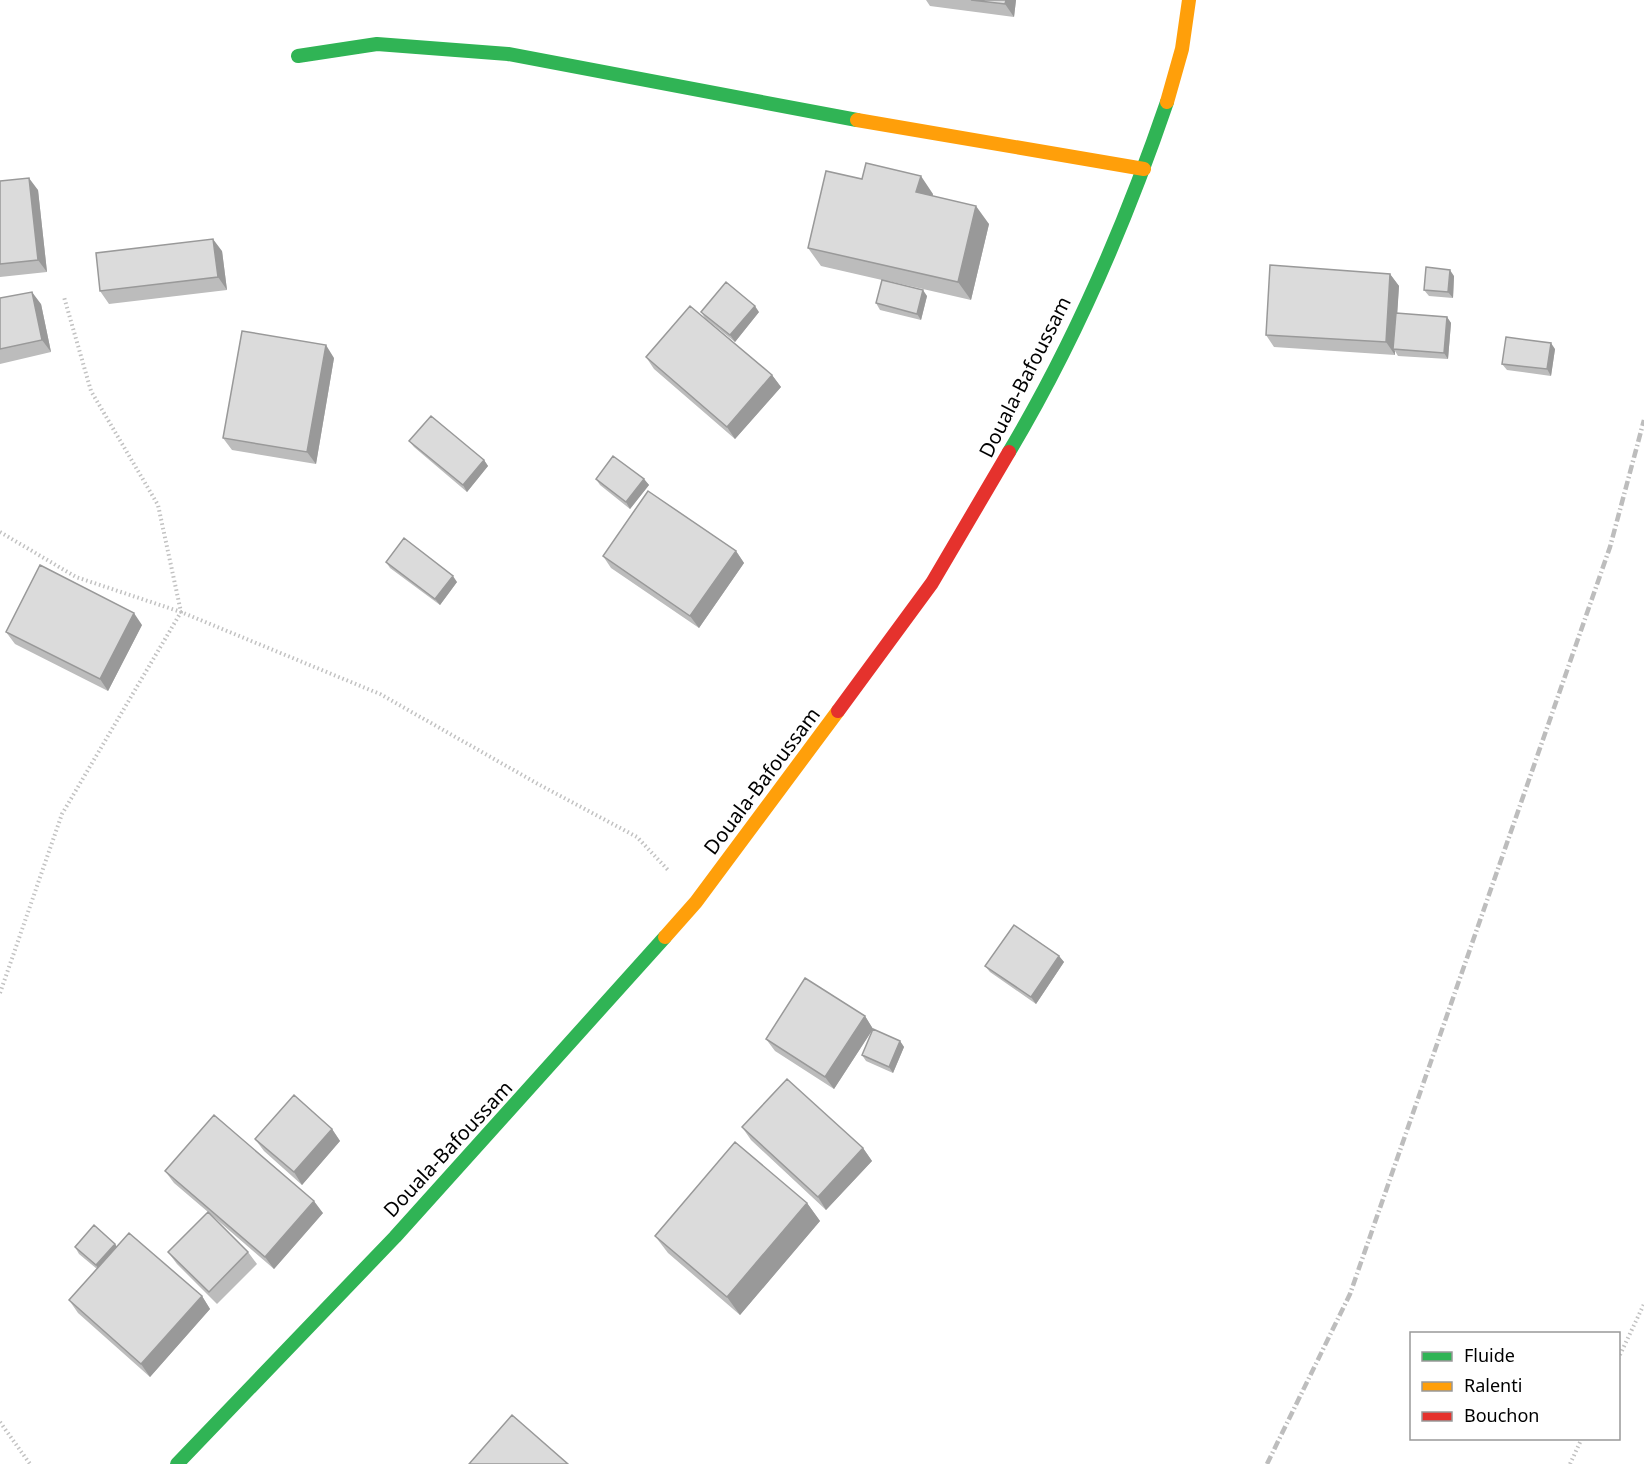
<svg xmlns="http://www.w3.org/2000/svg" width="1644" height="1464" font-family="'Noto Sans',sans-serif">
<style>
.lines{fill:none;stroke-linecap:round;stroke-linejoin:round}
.path{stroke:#c2c2c2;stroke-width:4;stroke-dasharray:1.5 3;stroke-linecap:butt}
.fast{stroke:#30b455;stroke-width:14}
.slow{stroke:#ff9f0a;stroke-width:14}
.jam{stroke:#e5322d;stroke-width:14}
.rail{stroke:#bdbdbd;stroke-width:4.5;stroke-dasharray:9 3 1.5 3;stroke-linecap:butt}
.wall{fill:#bcbcbc}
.shaded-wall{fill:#999}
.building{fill:#dbdbdb;stroke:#999;stroke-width:1.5}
.labels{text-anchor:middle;stroke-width:4.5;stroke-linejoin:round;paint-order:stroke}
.street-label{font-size:20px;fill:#000;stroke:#fff}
</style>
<rect width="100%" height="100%" fill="#fff"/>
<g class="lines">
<!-- path -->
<path class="path" d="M0,532L76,577L181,612L380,694L538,784L637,837L668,870
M0,993L62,814L181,612L158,505L91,391L64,297
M1618,1359L1644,1304
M0,1422L30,1464
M1570,1464L1582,1438"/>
<!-- fast -->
<path class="fast" d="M298,56L377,44L508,54L857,120
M1009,452C1074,343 1126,222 1167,102
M177,1464L395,1237L665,937"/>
<!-- slow -->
<path class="slow" d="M1167,102L1182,49L1189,0
M857,120L1144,169
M665,937L696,902L838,711"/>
<!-- jam -->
<path class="jam" d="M838,711L932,583L1009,452"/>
<!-- rail -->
<path class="rail" d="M1267,1464L1350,1294L1610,547L1644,420"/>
</g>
<!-- wall -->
<path class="wall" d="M926,0H1016L1014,17L930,6Z
M862,179L933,194V196L989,224L971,300L888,281L927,296L921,320L880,310L876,303L882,280L821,266L808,248Z
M0,181L38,190L47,272L0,277Z
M222,251L227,290L109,304L100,291Z
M1390,274L1399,286L1397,313L1447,317L1451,323L1448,359L1398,356L1395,351V355L1274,347L1266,335Z
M1454,276L1453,298L1429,296L1424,290Z
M0,298L41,304L51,352L0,364Z
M701,312H759L735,342L705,318Z
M1555,349L1551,376L1507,370L1502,364Z
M646,357L772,375L781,387L735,439L654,369Z
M334,358L316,464L232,450L223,438Z
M409,441L484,460L488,466L467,492L414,447Z
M596,479H644L649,485L630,509L600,485Z
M736,551L744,563L699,628L611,568L603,556Z
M386,562L457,582L440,605L390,568Z
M142,625L108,691L15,644L6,632Z
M1059,956L1064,962L1036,1004L990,972L985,966Z
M865,1016L873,1029L834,1089L775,1051L766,1039Z
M900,1041L904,1047L893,1073L866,1061L862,1055Z
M742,1127L863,1148L872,1161L826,1210L751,1140Z
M332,1129L340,1141L302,1185L264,1151L255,1139Z
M165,1171L323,1213L274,1269L208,1212L248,1252L257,1264L217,1304L177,1264L168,1252L208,1212L174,1183Z
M807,1203L820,1221L740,1315L668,1253L655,1236Z
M115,1244L117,1247L202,1296L210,1309L150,1377L78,1313L69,1300L97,1269L79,1254L75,1247Z"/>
<!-- shaded-wall -->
<path class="shaded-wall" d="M1006,0H1016L1014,17L1005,4Z
M921,176L933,194L929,210L916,192Z
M29,178L38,190L47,272L38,260Z
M976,206L989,224L971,300L958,282Z
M213,239L222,251L227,290L218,277Z
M1450,270L1454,276L1453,298L1448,292Z
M1390,274L1399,286L1395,350L1393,349L1395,351V355L1386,342Z
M923,290L927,296L921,320L917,314Z
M32,292L41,304L51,352L42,340Z
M755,306L759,312L735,342L730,335Z
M1447,317L1451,323L1448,359L1444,353Z
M1551,343L1555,349L1551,376L1547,369Z
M326,345L334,358L316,464L307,452Z
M772,375L781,387L735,439L727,427Z
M484,460L488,466L467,492L463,485Z
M644,479L649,485L630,509L626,502Z
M736,551L744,563L699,628L690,616Z
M453,576L457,582L440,605L435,599Z
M134,613L142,625L108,691L100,679Z
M1059,956L1064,962L1036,1004L1031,997Z
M865,1016L873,1029L834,1089L825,1077Z
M900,1041L904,1047L893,1073L889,1067Z
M332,1129L340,1141L302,1185L294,1172Z
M863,1148L872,1161L826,1210L818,1197Z
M314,1201L323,1213L274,1269L265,1257Z
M807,1203L820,1221L740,1315L727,1297Z
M115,1244L119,1251L100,1272L96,1265Z
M202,1296L210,1309L150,1377L141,1364Z"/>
<!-- building -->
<path class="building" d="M971,0H1006L1005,4Z
M866,163L921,176L916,192L976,206L958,282L808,248L826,171L862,179Z
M29,178L38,260L0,264V181Z
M213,239L218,277L100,291L96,253Z
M1270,265L1390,274L1386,342L1266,335Z
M1426,267L1450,270L1448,292L1424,290Z
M882,280L923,290L917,314L876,303Z
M726,282L755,306L730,335L701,312Z
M32,292L42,340L0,349V298Z
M690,306L772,375L727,427L646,357Z
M1396,313L1447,317L1444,353L1393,349Z
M242,331L326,345L307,452L223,438Z
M1506,337L1551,343L1547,369L1502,364Z
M431,416L484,460L463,485L409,441Z
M613,456L644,479L626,502L596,479Z
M648,491L736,551L690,616L603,556Z
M404,538L453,576L435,599L386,562Z
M40,565L134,613L100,679L6,632Z
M1014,925L1059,956L1031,997L985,966Z
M805,978L865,1016L825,1077L766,1039Z
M873,1029L900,1041L889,1067L862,1055Z
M787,1079L863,1148L818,1197L742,1127Z
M294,1095L332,1129L294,1172L255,1139Z
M214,1115L314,1201L265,1257L165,1171Z
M735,1142L807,1203L727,1297L655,1236Z
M208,1212L248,1252L209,1292L168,1252Z
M94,1225L115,1244L96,1265L75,1247Z
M129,1233L202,1296L141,1364L69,1300Z
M512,1415L568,1464H469Z"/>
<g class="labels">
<!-- street labels -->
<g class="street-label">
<text transform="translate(1025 377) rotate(-63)" y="7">Douala-Bafoussam</text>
<text transform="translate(762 781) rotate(-53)" y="7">Douala-Bafoussam</text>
<text transform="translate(448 1149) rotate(-47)" y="7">Douala-Bafoussam</text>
</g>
</g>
<!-- legend -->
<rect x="1410" y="1332" width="210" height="108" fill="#ffffff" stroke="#999999" stroke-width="1.5"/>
<rect x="1422" y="1352" width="30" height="9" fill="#30b455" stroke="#999999" stroke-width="1.5"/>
<text x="1464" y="1362" font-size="18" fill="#000000">Fluide</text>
<rect x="1422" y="1382" width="30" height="9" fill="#ff9f0a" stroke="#999999" stroke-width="1.5"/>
<text x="1464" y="1392" font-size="18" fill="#000000">Ralenti</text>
<rect x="1422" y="1412" width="30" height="9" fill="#e5322d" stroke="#999999" stroke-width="1.5"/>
<text x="1464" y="1422" font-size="18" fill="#000000">Bouchon</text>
</svg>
